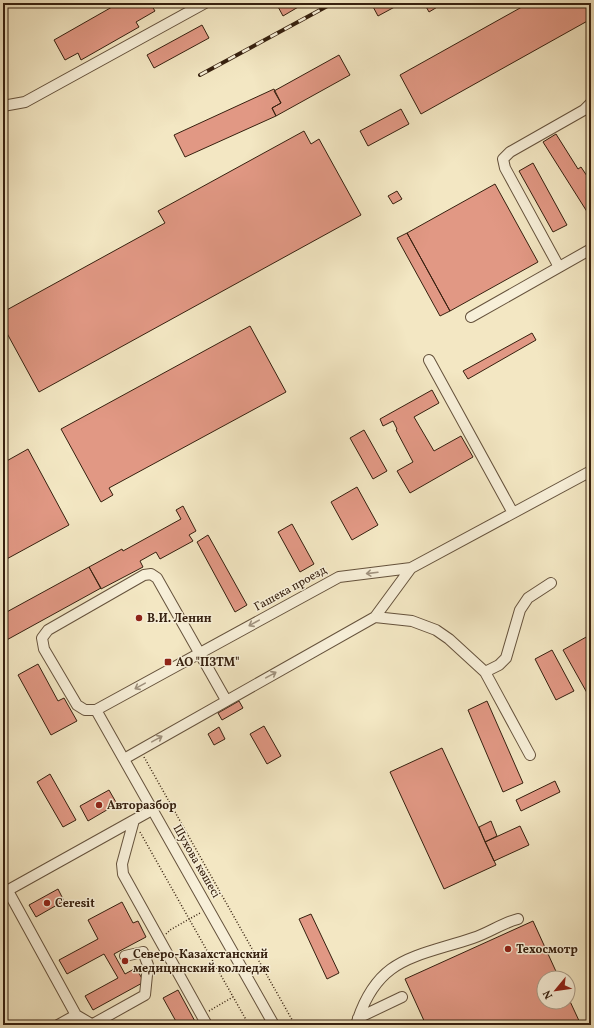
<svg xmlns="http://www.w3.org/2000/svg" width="594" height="1028" font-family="Vollkorn,serif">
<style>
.building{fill:#e19884;stroke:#36200f}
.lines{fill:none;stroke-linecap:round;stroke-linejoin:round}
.minor-casing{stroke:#65523c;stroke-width:12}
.path{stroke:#36200f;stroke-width:1.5;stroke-dasharray:1 2;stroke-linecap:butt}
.minor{stroke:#f7efd8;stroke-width:10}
.rail-casing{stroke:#36200f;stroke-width:4}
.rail{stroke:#f7efd8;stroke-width:2.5;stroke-dasharray:8;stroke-linecap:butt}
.oneway{stroke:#a0927e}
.poi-dot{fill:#8f2418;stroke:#f7efd8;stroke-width:1.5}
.labels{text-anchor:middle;stroke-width:3;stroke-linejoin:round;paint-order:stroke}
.street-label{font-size:12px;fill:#36200f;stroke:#f7efd8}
.poi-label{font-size:12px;font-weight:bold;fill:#36200f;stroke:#f7efd8;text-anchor:start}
</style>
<rect width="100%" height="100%" fill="#f3e7c3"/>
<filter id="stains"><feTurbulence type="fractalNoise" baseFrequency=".005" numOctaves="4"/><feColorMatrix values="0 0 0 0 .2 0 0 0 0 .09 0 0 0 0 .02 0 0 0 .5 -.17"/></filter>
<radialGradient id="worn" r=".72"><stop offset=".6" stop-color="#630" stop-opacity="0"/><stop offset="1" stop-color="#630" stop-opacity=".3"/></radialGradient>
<!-- building -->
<path class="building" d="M119,3H150L155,11L136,22L139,27L81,60L78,53L65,60L54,40Z
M276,3H305L283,16Z
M371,3H402L378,16Z
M424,3H444L429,12Z
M529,3H584L591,16V19L421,114L400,75Z
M202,25L209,38L154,68L147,55Z
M339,55L350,75L276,116L272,108L281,103L274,91Z
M274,89L281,103L272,108L276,116L185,157L174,135Z
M401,109L409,124L368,146L360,131Z
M304,131L311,144L319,139L361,215L39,392L3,326V312L165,223L158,211Z
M556,134L578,169L581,167L591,182V218L543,142Z
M533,163L567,225L553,232L519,171Z
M495,184L538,262L450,311L407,233Z
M397,191L402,199L393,204L388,196Z
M407,233L450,311L440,316L397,238Z
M250,326L286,392L109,488L113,495L101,502L61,429Z
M532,333L536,340L468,379L463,371Z
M432,390L439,403L414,417L434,451L461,436L473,457L410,493L397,471L413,462L396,430L397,429L393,421L383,426L380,419Z
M364,430L387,471L373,479L350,438Z
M28,449L69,525L3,561V463Z
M357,487L378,525L352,540L331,502Z
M183,506L196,531L189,535L193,541L160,559L156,552L140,561L143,567L101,589L89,567L122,549L123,551L181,519L176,510Z
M292,524L314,564L300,572L278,532Z
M208,535L247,605L235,612L197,542Z
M89,567L101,588L3,642V614Z
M588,636L591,641V700L563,650Z
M552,650L574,691L556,700L535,659Z
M38,664L58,701L64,698L77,721L51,735L18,675Z
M239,701L243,708L222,720L218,713Z
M487,701L523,783L503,792L468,710Z
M264,726L281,756L267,764L250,734Z
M219,727L225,739L214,745L208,734Z
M442,748L496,865L444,889L390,772Z
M50,774L76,820L63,827L37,782Z
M555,781L560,792L521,811L516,800Z
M109,790L117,804L88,821L80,806Z
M491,821L497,836L485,842L479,827Z
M520,826L529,845L494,861L485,842Z
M58,889L64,901L36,917L29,905Z
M122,902L133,923L138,921L146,937L114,954L125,974L136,968L144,982L93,1010L85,996L118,978L104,954L67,974L59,960L98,939L88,920Z
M311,914L339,973L327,979L299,919Z
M533,921L559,978H544V1002H568V997L581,1025H426L405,979Z
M178,990L197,1025H178L163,998Z"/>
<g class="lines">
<!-- minor casing -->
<g class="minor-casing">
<path id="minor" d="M3,106L25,102L205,3
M559,267L505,168L503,159L510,152L584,110L591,103
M471,317L591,249
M429,360L513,513
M375,617L412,621L436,630L449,639L485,672L530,755
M485,672L499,665L506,658L520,610L528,598L551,583
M226,700L157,578L151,574L144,575L48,630L42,638L44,649L77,705L85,710H96L339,577L411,568L591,471
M96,710L274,1025
M124,759L375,617L411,568
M134,820L122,864L123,874L207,1025
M8,891L76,1015L93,1025
M3,893L152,810
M358,1018L402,997
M93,1024L145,995L148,965L143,952L125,956
M58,1025L76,1015
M356,1025C377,957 413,958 473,938C489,933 502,923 518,919"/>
</g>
<!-- path -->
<path class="path" d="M144,757L295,1025
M140,832L249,1025
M166,934L170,930L200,913
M209,1011L233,997"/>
<!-- minor -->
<use href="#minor" class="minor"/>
<!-- rail casing -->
<g class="rail-casing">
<path id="rail" d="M200,75L333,3"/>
</g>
<!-- rail -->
<use href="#rail" class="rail"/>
</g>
<!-- one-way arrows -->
<defs><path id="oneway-shaft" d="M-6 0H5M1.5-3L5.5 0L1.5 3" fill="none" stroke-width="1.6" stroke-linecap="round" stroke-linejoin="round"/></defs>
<g class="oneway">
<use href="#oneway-shaft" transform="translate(372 573) rotate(173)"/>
<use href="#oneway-shaft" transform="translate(254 623) rotate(151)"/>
<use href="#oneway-shaft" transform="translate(271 675) rotate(-29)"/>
<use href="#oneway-shaft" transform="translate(140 686) rotate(151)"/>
<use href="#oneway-shaft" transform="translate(157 739) rotate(-29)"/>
</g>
<!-- markers -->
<g class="poi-dot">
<circle cx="139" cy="618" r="4"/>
<rect x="164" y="658" width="8" height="8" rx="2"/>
<circle cx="99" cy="805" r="4"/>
<circle cx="47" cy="903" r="4"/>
<circle cx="508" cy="949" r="4"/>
<circle cx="125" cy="961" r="4"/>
</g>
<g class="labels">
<!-- street labels -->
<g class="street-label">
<text transform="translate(290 588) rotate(-29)" y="4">Гашека проезд</text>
<text transform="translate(197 861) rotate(60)" y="4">Шухова көшесі</text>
</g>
<!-- poi labels -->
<g class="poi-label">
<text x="147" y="622">В.И. Ленин</text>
<text x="176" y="666">АО "ПЗТМ"</text>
<text x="107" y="809">Авторазбор</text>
<text x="55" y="907">Ceresit</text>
<text x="516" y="953">Техосмотр</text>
<text x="133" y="958">Северо-Казахстанский<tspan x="133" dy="14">медицинский колледж</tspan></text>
</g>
</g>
<!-- margin -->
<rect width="594" height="1028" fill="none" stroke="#f3e7c3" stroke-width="16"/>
<rect x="4" y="4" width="586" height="1020" fill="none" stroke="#36200f" stroke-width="2"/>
<rect x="8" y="8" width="578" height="1012" fill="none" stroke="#36200f"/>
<!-- north arrow -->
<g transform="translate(556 990) rotate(241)"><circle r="19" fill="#f7efd8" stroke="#aa9c88"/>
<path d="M0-3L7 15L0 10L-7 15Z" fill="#8f2418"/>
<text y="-6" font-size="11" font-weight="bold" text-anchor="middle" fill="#36200f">N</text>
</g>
<rect width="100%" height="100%" filter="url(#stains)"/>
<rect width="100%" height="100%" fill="url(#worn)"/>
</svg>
